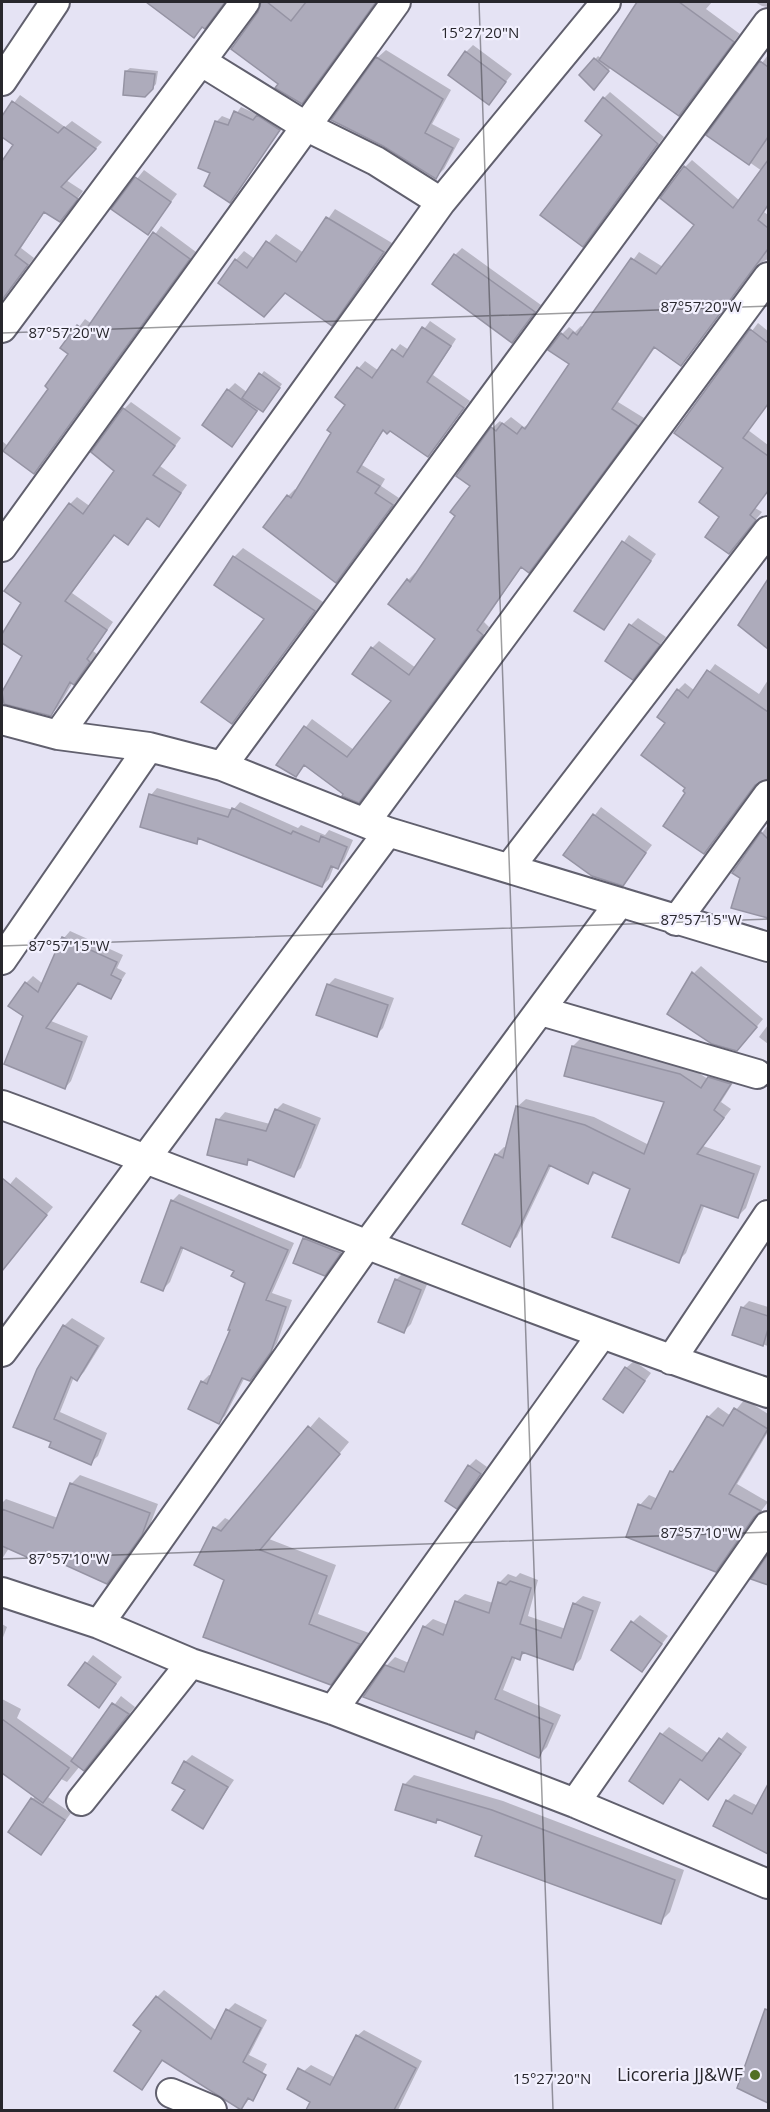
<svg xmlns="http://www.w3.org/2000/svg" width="770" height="2112" font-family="'Open Sans',sans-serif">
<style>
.shadow{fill:#0003}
.building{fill:#adabbb;stroke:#9593a3;stroke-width:1.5}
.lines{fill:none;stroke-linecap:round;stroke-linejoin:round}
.minor-casing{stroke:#61606e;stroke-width:32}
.minor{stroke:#fff;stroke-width:28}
.ticks{fill:none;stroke:#28272d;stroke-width:1.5;stroke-opacity:0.45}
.poi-dot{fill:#526f24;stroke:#f2f0fe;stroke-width:2}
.labels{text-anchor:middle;stroke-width:4.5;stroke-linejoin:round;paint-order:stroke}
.poi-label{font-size:18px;fill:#28272d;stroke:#f2f0fe;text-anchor:end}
.ticks-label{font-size:15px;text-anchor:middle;fill:#28272d;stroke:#f2f0fe;stroke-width:4.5;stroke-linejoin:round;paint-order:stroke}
</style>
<rect width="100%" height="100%" fill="#e5e3f4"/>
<!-- shadow -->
<path class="shadow" d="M170,2H225L211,20L194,36L162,12Z
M262,2H376L301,102L260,12Z
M639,2H712L706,9L740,34L679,114L611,67L598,85L581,75L598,56L602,59Z
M755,2H768V7L762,6Z
M473,45L512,74L489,103L466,52Z
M386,50L451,90L432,124L460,139L444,169L436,177L377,58Z
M768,55V206L764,212L768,215V259L757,265L681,364L656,346L618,402L644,418L536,564L529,571L522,566L484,622L489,627L366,794L359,801L306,764L295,776L278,764L312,719L354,750L393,701L372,648L379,641L416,668L437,639L408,580L415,573L417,574L457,516L472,486L492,428L500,421L503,424L511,417L524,427L532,422L571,363L562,334L569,327L575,332L581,326L584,328L639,252L663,267L696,224L662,197L685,167L692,160L740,201L762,171L709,134Z
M130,68L158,71L156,84L145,96L126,71Z
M610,92L664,137L583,245L604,134V98Z
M20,95L65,127L72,121L102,142L66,180L83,191L67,214L60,220L45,211L21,248L34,258L2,300V215L4,212L2,210V192L9,180L2,175V164L15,144L2,135V119Z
M241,107L259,115L263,111L285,124L230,201L212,172L200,167L217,121L222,116L232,120Z
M144,170L177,194L148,233L113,209Z
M335,209L392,243L332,324L286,291L273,307L236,260L244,251L255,259L276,234L304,253Z
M161,226L196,252L34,472L3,449L2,451V441L8,446L50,388L70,353L63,348L85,319L92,324Z
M462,248L541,305L512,341L455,255Z
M430,321L456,339L433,375L470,401L428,455L390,429H384L362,465L385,479L381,486L399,498L336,581L288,496L295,489L297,491L334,433L347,405L337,397L359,368L365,361L379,371L400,344L409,350Z
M758,323L768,331V404L748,430L768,445V491L755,508L762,512L729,552L721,516L725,467L676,432Z
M264,371L282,384L266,407L260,408L232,445L228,390L235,383L248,393Z
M131,402L181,438L160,466L187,485L159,525L148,517L128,543L115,534L72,593L113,622L93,651L97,654L81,675L73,682L58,707L51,714L2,700L24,656L2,641V637L23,602L70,504L77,497L91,507L116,471L124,409Z
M629,535L656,554L604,628L576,610Z
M243,548L323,602L232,722L266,618L234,557Z
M758,601L768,608V649L739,626Z
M638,618L666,637L640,671L631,625Z
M715,664L759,694L768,680V777L757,782L704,852L667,722L678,690L685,683L695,691Z
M157,788L233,810L240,802L298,828L301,825L325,835L329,830L353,840L344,861L338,867L334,866L329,879L322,886L201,837L196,843L151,795Z
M601,807L652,845L622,884L565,854Z
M768,825V912L765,916L741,878L734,872Z
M70,931L123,955L117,968L126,973L110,998L79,982L51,1021L88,1036L71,1081L65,1088L24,1016L26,983L33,976L43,984L64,938Z
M701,966L763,1019L744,1042L694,973Z
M335,978L394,998L383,1028L376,1035L328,985Z
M768,1025V1044L759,1037Z
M581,1038L688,1066L708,1079L717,1069L738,1075L721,1102L731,1109L703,1146L761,1166L746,1208L738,1216L705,1204L686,1253L678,1261L632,1189L596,1172L587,1182L552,1164L517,1237L509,1245L496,1155L504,1147L507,1148L517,1107L526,1099L594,1117L649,1145L666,1101L573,1046Z
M283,1103L321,1118L301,1168L293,1175L251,1158L246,1163L218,1120L225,1112L270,1124L276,1110Z
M16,1177L53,1207L7,1262L2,1257V1194Z
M179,1194L294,1243L272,1293L292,1300L277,1343L257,1373L250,1380L245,1377L225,1416L218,1422L202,1382L209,1375L212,1376L232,1330L247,1282L236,1270L184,1247L170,1282L163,1289L172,1201Z
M312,1231L347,1245L324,1274L304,1239Z
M403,1273L428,1282L411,1324L404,1331L396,1280Z
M749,1301L768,1307V1346L734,1334L742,1308Z
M72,1318L105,1338L84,1372L77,1379L74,1377L60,1412L107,1433L98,1456L90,1463L53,1442L38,1370L64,1326Z
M634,1361L651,1373L623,1411L626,1368Z
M745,1399L768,1414V1432L737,1484L768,1502L716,1570L640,1505L649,1495L658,1499L672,1472L681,1462L708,1417L718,1407L731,1416Z
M319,1417L349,1442L269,1539L336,1565L318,1614L369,1633L330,1683L226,1580L215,1528L225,1518L231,1521Z
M476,1459L487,1467L456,1507L469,1466Z
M80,1475L158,1504L150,1525L116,1573L107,1582L46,1554L39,1561L9,1548L2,1559V1503L6,1499L58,1518L71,1484Z
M520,1573L538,1580L528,1616L566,1629L574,1604L583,1596L601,1602L581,1659L572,1668L525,1652L520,1658L516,1657L503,1690L561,1715L547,1747L538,1756L480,1731L473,1738L386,1666L395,1657L409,1663L424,1627L433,1619L448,1625L456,1602L465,1594L493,1603L499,1583L508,1574L516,1577Z
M640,1615L668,1636L642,1670L633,1622Z
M2,1624L7,1627L2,1640Z
M93,1655L122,1677L99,1706L70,1685Z
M121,1696L135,1707L91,1762L80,1766L67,1782L61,1779L48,1797L71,1813L41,1853L10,1832L35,1796L16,1754L2,1746V1699L21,1709L17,1718L74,1759Z
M669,1727L709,1754L727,1732L747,1747L715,1791L681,1778L663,1802L662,1734Z
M192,1755L234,1780L202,1827L187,1790L185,1762Z
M414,1775L503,1801L684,1870L670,1912L660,1922L484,1836L439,1818L436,1822L404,1785Z
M734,1794L758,1806L765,1798L768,1800V1844L763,1850L727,1801Z
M164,1990L217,2031L228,2010L235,2003L267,2020L249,2055L267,2064L247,2102L240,2109L164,2059L142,2088L157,1997Z
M768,2018V2102L739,2087L761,2025Z
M364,2030L422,2061L398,2110H307L312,2102L294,2092L304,2071L311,2065L336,2078L357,2036Z"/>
<!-- building -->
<path class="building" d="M146,2H225L205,29L202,27L194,38Z
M261,2H267L291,21L306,2H376L302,104L275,88L278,84L231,49L258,12Z
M637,2H679L734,42L679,116L599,60Z
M465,51L506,82L489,105L448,75Z
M376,57L443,99L425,133L453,148L436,179L383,146L331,120Z
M594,58L609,71L594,90L579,75Z
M760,61L768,67V137L749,165L706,135Z
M125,71L155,74L153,89L145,97L123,95Z
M603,97L658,144L583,247L540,215L602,135L585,121Z
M12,101L58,133L64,127L96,149L61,187L78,199L60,222L44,212L15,255L28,265L2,300V161L13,145L2,137V116Z
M234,111L253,120L257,115L280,130L230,203L204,186L210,173L198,168L215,121L228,125Z
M768,160V205L758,220L768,228V249L681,366L654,347L612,409L638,426L529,573L521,567L477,630L483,635L359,803L342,796L343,794L304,765L296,777L276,765L304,726L347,757L391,701L352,674L371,647L409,675L435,639L388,604L407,579L410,582L455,516L450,512L470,486L456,476L491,427L496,431L502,423L517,434L522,427L525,429L569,364L548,350L561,333L568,339L573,332L577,335L631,258L656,274L694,225L660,198L684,166L733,208Z
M135,177L171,202L148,235L111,209Z
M326,217L384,252L332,326L285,293L264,317L218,283L235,259L247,268L266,241L296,262Z
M153,232L190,259L34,474L3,451L48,389L45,386L68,354L60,348L77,325L85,331Z
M454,254L535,312L512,343L432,284Z
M422,327L451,346L427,382L464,408L428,457L390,431L387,434L383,430L357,472L380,486L375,493L393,505L336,583L263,527L287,495L291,498L331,433L327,430L345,405L335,397L357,367L372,378L392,349L403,357Z
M750,329L768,343V404L743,438L768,456V491L750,515L756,520L729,554L705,537L719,517L699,502L723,468L674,433Z
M259,373L280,388L263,412L242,398Z
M227,389L257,411L232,447L202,425Z
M123,408L175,446L153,475L181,493L159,527L147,518L128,545L114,535L65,601L107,630L87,659L90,662L74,685L70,682L51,716L4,704L2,692L22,656L2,643V634L21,603L4,591L69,503L83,514L114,471L91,452Z
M622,541L651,561L604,630L574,611Z
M233,556L315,611L232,724L201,702L264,619L214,585Z
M768,579V649L738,625Z
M629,624L660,645L633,680L605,661Z
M707,670L768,712V779L755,785L704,854L663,826L685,793L683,791L685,788L641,755L665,723L657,717L677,689L688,698Z
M149,794L228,817L232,808L291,834L293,831L319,842L321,836L347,847L338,869L331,866L322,887L198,838L197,844L140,827Z
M593,814L646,853L623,886L592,876L563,855Z
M761,832L768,839V918L731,908L740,878L732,873Z
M62,937L117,962L111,975L121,980L111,999L78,983L46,1028L82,1042L65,1089L4,1064L23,1016L8,1006L25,982L38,992Z
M692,972L757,1027L737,1051L712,1044L667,1014Z
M327,984L388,1005L377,1037L316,1015Z
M572,1046L680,1074L701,1088L708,1077L731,1084L714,1110L724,1118L697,1154L754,1174L738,1218L701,1205L679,1263L612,1237L630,1189L593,1172L588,1184L549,1165L510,1247L462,1224L495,1154L503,1158L516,1106L585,1125L644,1154L664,1102L564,1076Z
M275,1109L315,1125L294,1177L248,1159L247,1165L207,1155L216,1119L266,1131Z
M2,1178L47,1215L2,1271Z
M171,1200L288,1250L266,1300L286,1307L271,1352L250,1381L242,1378L219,1424L188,1409L201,1381L207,1384L230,1330H228L245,1283L231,1276L234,1271L181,1247L163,1291L141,1282Z
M303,1238L341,1253L325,1276L293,1263Z
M395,1279L421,1290L404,1333L378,1322Z
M741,1307L768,1316V1329L763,1346L732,1335Z
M63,1325L98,1346L77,1381L71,1377L54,1419L101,1440L91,1465L49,1447L51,1442L13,1427L37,1369Z
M625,1367L645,1381L623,1413L603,1399Z
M734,1408L768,1429L729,1494L761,1511L754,1517L716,1572L626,1537L638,1504L651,1509L670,1471L673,1472L707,1416L723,1426Z
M308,1426L340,1454L260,1550L327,1576L309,1624L360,1644L331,1685L203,1637L224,1580L194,1565L213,1527L221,1531Z
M468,1465L481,1474L457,1509L445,1501Z
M70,1483L150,1513L142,1535L107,1584L43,1555L40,1563L2,1546V1509L53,1528Z
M768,1554V1585L751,1579Z
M510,1581L531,1588L520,1624L561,1638L573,1603L593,1611L573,1670L522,1652L520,1660L512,1657L495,1699L553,1724L539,1758L476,1731L474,1739L363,1697L385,1665L404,1672L423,1626L443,1635L455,1601L489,1613L498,1582L506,1585Z
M631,1621L662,1644L642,1672L611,1650Z
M85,1662L116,1684L99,1708L68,1685Z
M112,1703L129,1714L84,1771L71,1761Z
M2,1719L69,1768L43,1803L2,1773Z
M660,1733L702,1761L719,1738L741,1754L708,1800L680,1779L663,1804L629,1781Z
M184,1761L228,1787L203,1829L172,1810L185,1790L172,1783Z
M403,1784L492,1810L675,1880L661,1924L475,1856L482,1836L437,1819L436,1823L395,1810Z
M768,1784V1854L713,1826L726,1800L752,1814Z
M31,1798L65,1820L41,1855L8,1832Z
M156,1996L211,2039L226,2009L261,2028L243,2062L266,2075L253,2101L248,2098L241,2110L162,2060L142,2090L114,2071L141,2031L133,2025Z
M765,2009L768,2010V2103L737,2088Z
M356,2035L416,2068L394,2110H306L310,2102L287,2089L298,2068L330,2085Z"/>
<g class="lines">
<!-- minor casing -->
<g class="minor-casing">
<path id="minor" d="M202,62L307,127L376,161L441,202
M2,81L55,2
M2,328L245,2
M2,547L396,2
M2,720L58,735L149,747L222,766L388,832L768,947
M58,735L441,202L606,2
M222,766L768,23
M366,821L768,277
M510,867L768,531
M676,921L768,795
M2,960L149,747
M541,1011L757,1074
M2,1105C258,1199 510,1305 768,1393
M2,1352L388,832
M671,1360L768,1215
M2,1592L99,1624L191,1663L333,1710L575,1803L768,1884
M99,1624L366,1246L620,902
M333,1710L602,1334
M81,1801L191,1663
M575,1803L768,1526
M171,2093L212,2110"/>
</g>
<!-- minor -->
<use href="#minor" class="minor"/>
</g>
<!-- ticks -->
<path class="ticks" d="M479,2L553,2110M2,333L768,306M2,946L768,919M2,1559L768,1532"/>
<!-- markers -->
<circle class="poi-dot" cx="755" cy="2075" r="6"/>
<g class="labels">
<!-- poi labels -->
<g class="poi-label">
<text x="743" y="2081">Licoreria JJ&amp;WF</text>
</g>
</g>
<g class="ticks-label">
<text x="480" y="38">15°27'20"N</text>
<text x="701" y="312">87°57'20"W</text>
<text x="69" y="338">87°57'20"W</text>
<text x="701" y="925">87°57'15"W</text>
<text x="69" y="951">87°57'15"W</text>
<text x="701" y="1538">87°57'10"W</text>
<text x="69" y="1564">87°57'10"W</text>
<text x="552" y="2084">15°27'20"N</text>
</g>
<!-- border -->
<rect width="770" height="2112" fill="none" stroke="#28272d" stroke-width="6"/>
</svg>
